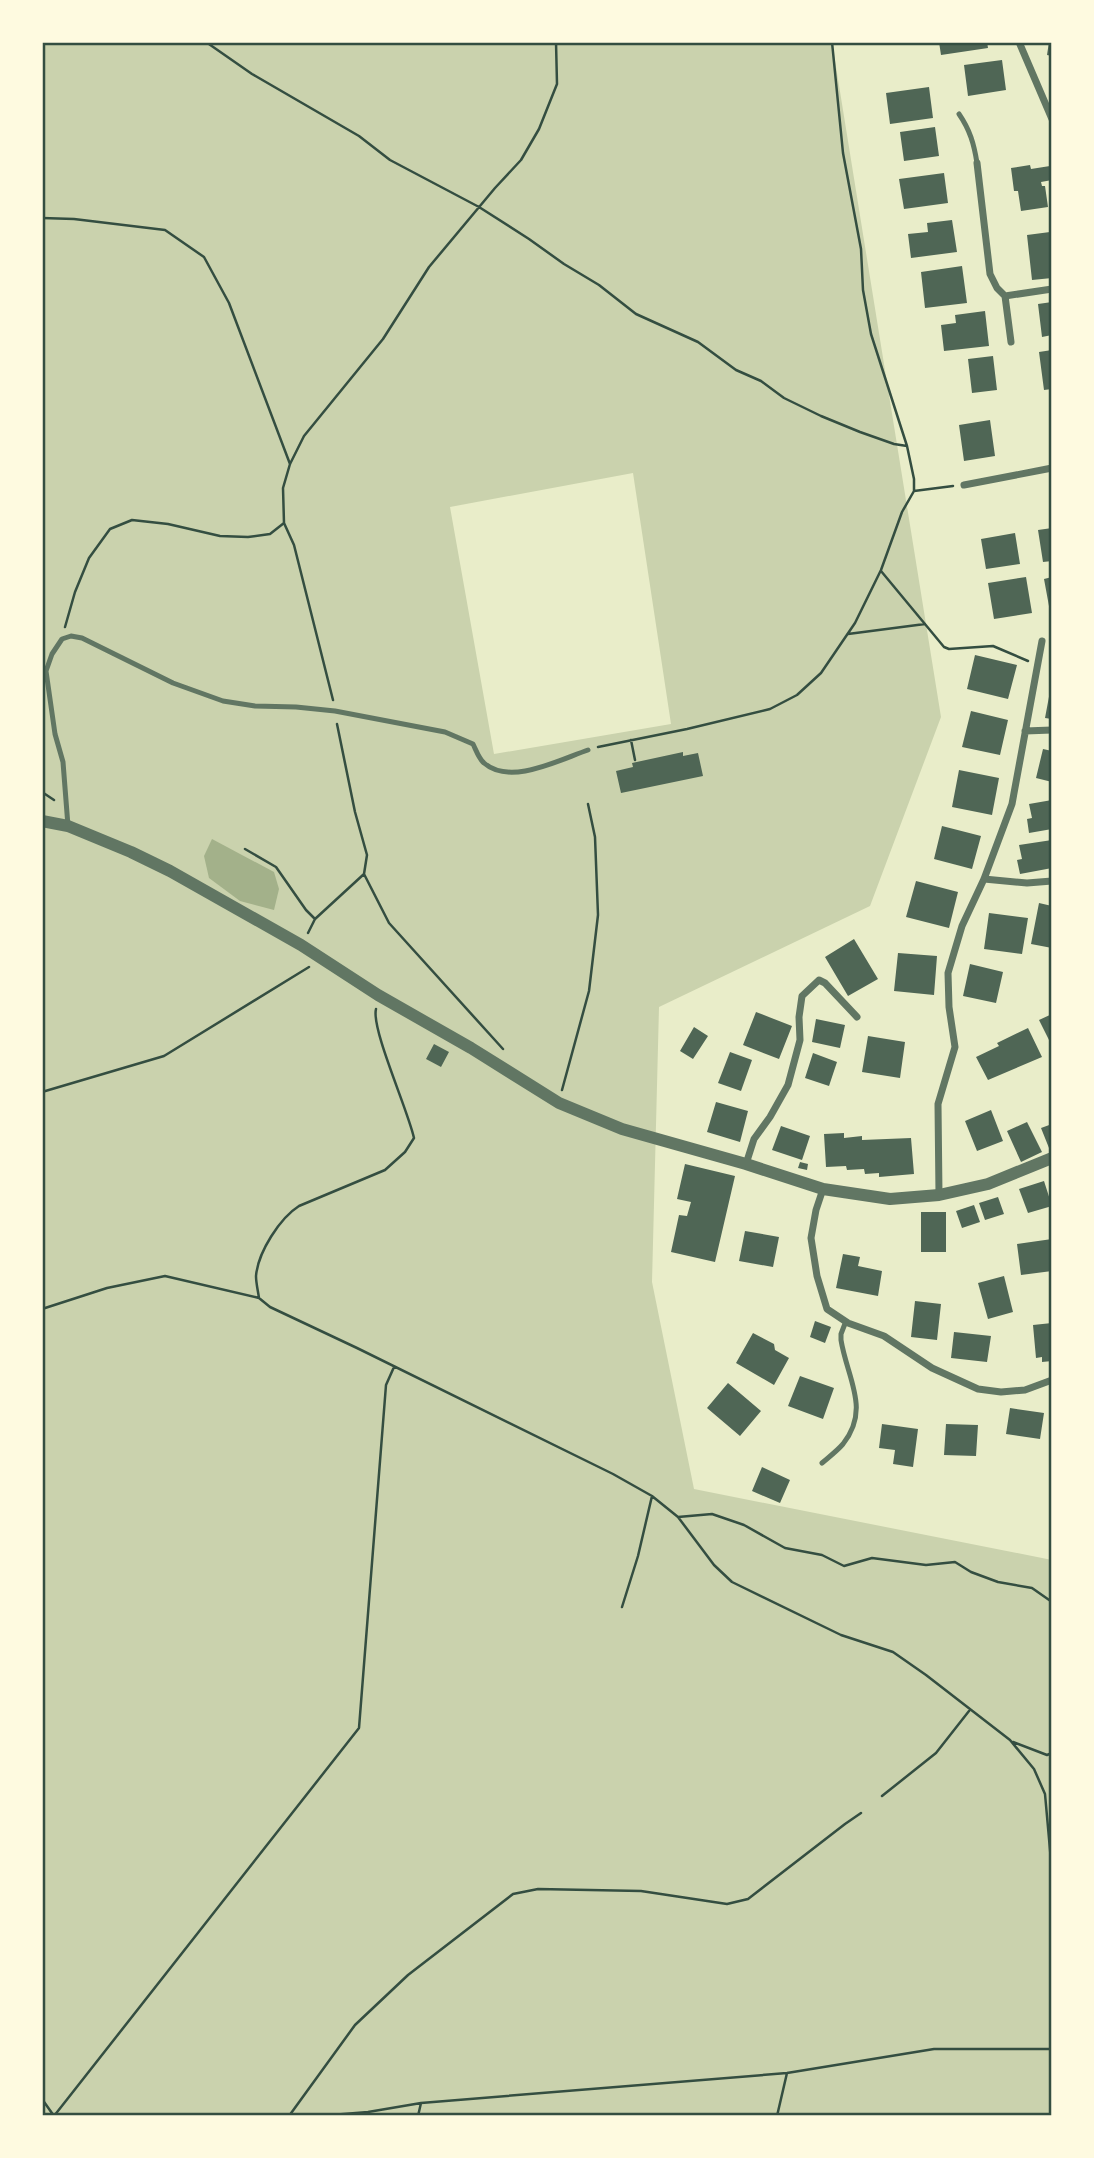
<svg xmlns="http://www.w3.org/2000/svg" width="1094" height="2158" font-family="'Sofia Sans Condensed',sans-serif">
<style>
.green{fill:#cad2ad;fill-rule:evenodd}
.water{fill:#a3b18a}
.building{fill:#4f6655}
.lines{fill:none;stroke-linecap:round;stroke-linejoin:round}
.path{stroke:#344e41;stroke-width:2.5}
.service{stroke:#617663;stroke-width:5}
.minor{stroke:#617663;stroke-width:7}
.tertiary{stroke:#617663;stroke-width:12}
.neatline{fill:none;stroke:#344e41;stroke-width:2.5}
</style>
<rect width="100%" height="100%" fill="#e9edc9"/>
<!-- green -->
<path class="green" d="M42,42H832L941,717L870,906L659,1007L652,1282L694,1489L1052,1560V2116H42ZM633,473L671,724L494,754L450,507Z"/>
<!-- water -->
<path class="water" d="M212,839L274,872L279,889L274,910L240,901L209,878L204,856Z"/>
<!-- building -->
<path class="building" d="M939,42H987L988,48L941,55Z
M1049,42H1052V56L1047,55Z
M1002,60L1006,90L968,96L964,65Z
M929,87L933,118L890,124L886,93Z
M935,127L939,156L904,161L900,132Z
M1030,165L1031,169L1050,166L1052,180L1041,182L1042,186H1045L1048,207L1021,211L1018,191H1014L1011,168Z
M944,173L948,203L904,209L899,179Z
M952,220L957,252L911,258L908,234L928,232L927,223Z
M1050,232L1052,278L1032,280L1027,235Z
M962,266L967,303L925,308L921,272Z
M1052,302V335L1042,337L1038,304Z
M985,311L989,346L944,351L941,325L956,323L955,315Z
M1052,350V389L1044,390L1039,352Z
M993,356L997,390L972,393L968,359Z
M990,420L995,456L964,461L959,425Z
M1052,528V561L1043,562L1038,530Z
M1015,533L1020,564L986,569L981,539Z
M1026,577L1032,613L994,619L988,583Z
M1052,577V617H1051L1044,579Z
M975,655L1017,665L1008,699L967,689Z
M1051,686L1052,687V719L1045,718Z
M971,711L1008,720L1000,755L962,747Z
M1043,749L1052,751V782L1036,778Z
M683,752V756L698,753L703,776L621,793L616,771L633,767L632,763Z
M959,770L999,778L992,815L952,807Z
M1052,800V829L1029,833L1027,819L1032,818L1029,804Z
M942,826L981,836L972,869L934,859Z
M1052,840V868L1020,874L1017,860L1022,859L1019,845Z
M916,881L958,892L949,928L906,917Z
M1039,903L1052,906V948L1031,944Z
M989,913L1028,918L1022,954L984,949Z
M854,939L878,979L848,996L825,957Z
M898,953L937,956L934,995L894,991Z
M970,964L1003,972L996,1003L963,996Z
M756,1012L792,1026L779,1059L743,1045Z
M1052,1014V1046L1039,1020Z
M816,1019L845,1025L840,1048L812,1042Z
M694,1027L708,1036L693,1059L680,1051Z
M1028,1028L1042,1057L988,1080L976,1057L999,1046L997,1043Z
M868,1036L905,1042L900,1078L862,1072Z
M434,1044L449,1052L441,1067L426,1059Z
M730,1052L752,1060L741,1091L718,1083Z
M813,1053L837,1062L829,1086L805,1078Z
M716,1102L748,1111L740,1142L707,1132Z
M991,1110L1003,1141L977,1151L965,1121Z
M1027,1122L1042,1152L1021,1162L1007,1131Z
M1052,1124V1147L1049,1148L1041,1128Z
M781,1126L810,1136L802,1160L772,1150Z
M844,1133V1138L862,1136V1140L911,1138L914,1174L879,1177V1173L865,1174L864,1169L847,1170L846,1166L826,1167L824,1134Z
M800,1162L808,1164L807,1170L798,1168Z
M685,1164L735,1176L715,1262L671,1252L679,1215L687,1216L691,1202L677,1199Z
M1044,1181L1052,1206L1028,1213L1019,1189Z
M998,1197L1004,1214L985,1220L979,1203Z
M974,1205L980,1222L962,1228L956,1211Z
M921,1212H946V1252H921Z
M745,1231L779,1237L773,1267L739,1261Z
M1052,1239V1271L1021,1275L1017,1244Z
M843,1254L860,1257L858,1266L882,1271L878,1296L836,1288Z
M1004,1276L1013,1312L988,1319L978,1283Z
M915,1301L941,1304L937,1340L911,1337Z
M815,1321L831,1327L825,1343L810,1337Z
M1052,1323V1361L1042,1362V1357L1036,1358L1033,1325Z
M954,1332L991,1336L987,1362L951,1358Z
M753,1333L774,1344L775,1350L789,1358L774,1385L736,1363Z
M800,1376L834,1388L823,1419L788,1406Z
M728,1383L761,1411L740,1436L707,1408Z
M1010,1408L1044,1413L1040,1439L1006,1434Z
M882,1424L918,1429L913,1467L893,1464L895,1450L879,1448Z
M946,1424L978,1425L976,1456L944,1455Z
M762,1467L790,1480L780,1503L752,1491Z"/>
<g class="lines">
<!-- path -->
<path class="path" d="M206,42L252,74L359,136L390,160L479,207L529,239L564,264L599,285L636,314L698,342L736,370L761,381L784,398L821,416L860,432L894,444L907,446
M832,42L843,153L861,249L863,290L871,334L907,446L914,479V491L953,486
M42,218L74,219L165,230L204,257L229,303L290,464
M881,571L944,647L949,649L993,646L1028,661
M65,627L75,592L89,558L110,529L132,520L168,524L220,536L248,537L270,534L284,523
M848,634L925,624
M333,700L294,545L284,523L283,488L290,464L304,436L383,339L429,267L495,188L521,160L539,129L557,84L556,42
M337,724L355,812L367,855L364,874L389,923L503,1049
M631,740L635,760
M598,747L687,729L770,709L797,695L821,673L855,623L881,570L902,512L914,491
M42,792L54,800
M245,849L276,867L306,910L315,919L308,933
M315,919L364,874
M376,1009C371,1029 408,1110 414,1138L405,1152L385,1170L299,1206C280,1218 258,1252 256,1276C256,1283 258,1291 259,1298L270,1307L357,1348L613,1474L652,1496L678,1517L714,1565L732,1582L841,1635L893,1652L926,1675L1010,1740L1034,1769L1045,1794L1052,1872
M562,1090L589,991L598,915L595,837L588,804
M42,1092L164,1056L309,967
M42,1309L107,1288L165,1276L259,1298
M678,1517L712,1514L744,1525L785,1548L822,1555L844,1566L872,1558L926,1565L955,1562L971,1572L998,1582L1032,1588L1052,1602
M622,1607L638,1556L652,1496
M1013,1742L1047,1755L1052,1753
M882,1796L936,1753L969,1711
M42,2099L54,2116
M54,2116L359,1728L386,1385L394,1367
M289,2116L355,2025L408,1975L513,1894L538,1889L641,1891L727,1904L748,1899L845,1824L861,1813
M319,2116L368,2112L421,2103L787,2073L934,2049H1052
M418,2116L421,2103
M777,2116L787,2073"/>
<!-- service -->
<path class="service" d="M959,114C970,130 974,144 977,163
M68,826L63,762L55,734L46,671L52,654L62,639L71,636L82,638L173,683L223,701L255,706L296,707L335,711L445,732L473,744C476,750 479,759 484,763C510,786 559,760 588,750
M822,1463C829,1457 837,1451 843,1444C871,1409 847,1378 841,1340V1334L846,1321"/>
<!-- minor -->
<path class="minor" d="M1019,42L1052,119
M977,163L990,274L997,288L1005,296L1052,289
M1005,296L1011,342
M964,485L1052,468
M1025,731L1052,730
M984,879L1027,883L1052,881
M746,1164L754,1139L770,1117L788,1085L800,1040L799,1017L802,996L819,980L825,983L857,1017
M823,1189L816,1210L811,1238L817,1276L827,1309L848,1323L884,1336L932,1368L978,1389L1001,1392L1025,1390L1052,1380
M939,1195L938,1104L955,1047L949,1007L948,973L962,926L984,879L1012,804L1042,641"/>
<!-- tertiary -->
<path class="tertiary" d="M42,821L68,826L131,852L170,871L301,945L378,995L471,1048L559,1103L622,1129L746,1164L823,1189L890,1199L939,1195L988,1184L1052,1158"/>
</g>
<!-- border -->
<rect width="1094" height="2158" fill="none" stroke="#fefae0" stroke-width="88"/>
<rect x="44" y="44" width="1006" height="2070" class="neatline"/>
</svg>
